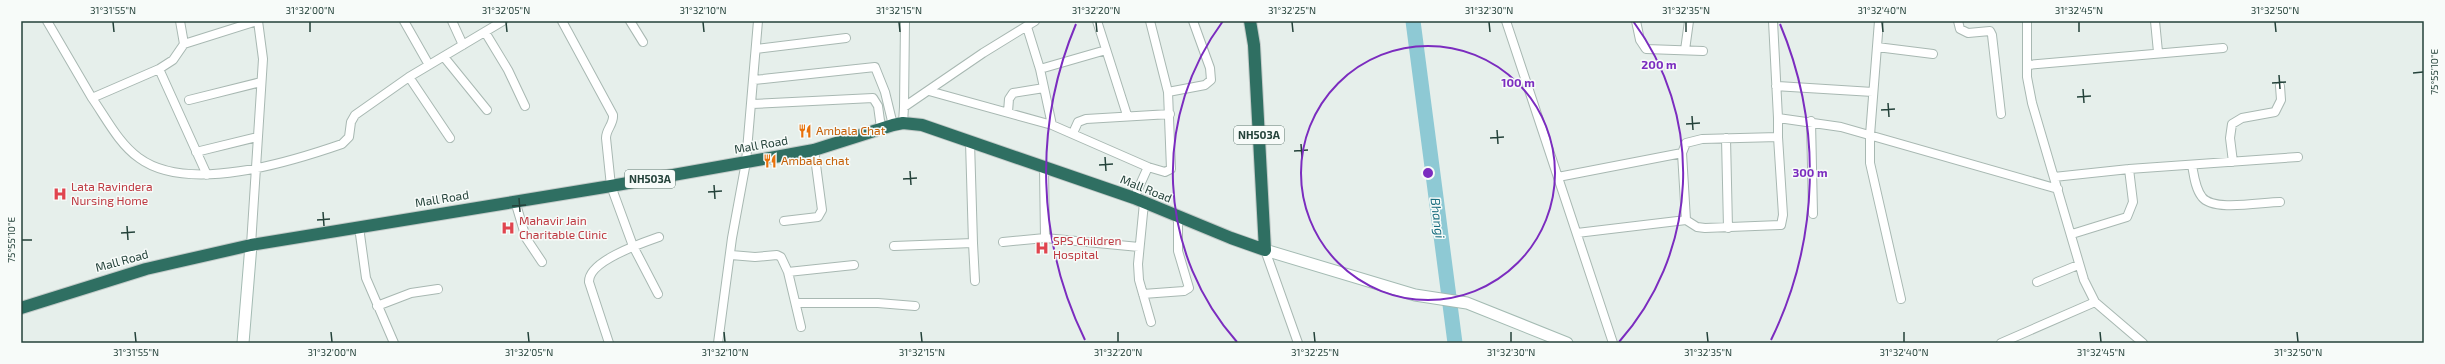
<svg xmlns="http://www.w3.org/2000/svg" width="2445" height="364" font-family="'Exo 2',sans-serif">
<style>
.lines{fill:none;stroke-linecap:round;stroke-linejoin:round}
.river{stroke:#8ec9d4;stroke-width:15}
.street-casing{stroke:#a8b8b2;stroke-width:10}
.secondary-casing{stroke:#a4bbb3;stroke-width:13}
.highway-casing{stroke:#c2cac8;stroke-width:14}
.street{stroke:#fff;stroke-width:8}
.secondary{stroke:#fff;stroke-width:11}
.highway{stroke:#2f6f62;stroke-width:12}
.ticks{fill:none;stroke:#24423a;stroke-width:1.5}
.ring{fill:none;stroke:#7b2cbf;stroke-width:2}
.labels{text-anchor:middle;stroke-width:3;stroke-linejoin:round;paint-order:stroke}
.shield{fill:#f7fbf9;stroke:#637a73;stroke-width:1}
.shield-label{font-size:11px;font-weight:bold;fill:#24423a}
.food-label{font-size:12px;fill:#c56008;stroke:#f7fbf9;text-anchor:start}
.street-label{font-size:12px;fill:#24423a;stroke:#f7fbf9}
.health-label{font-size:12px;fill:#be3a42;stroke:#f7fbf9;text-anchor:start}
.water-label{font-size:13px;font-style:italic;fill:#1c6f80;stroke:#f7fbf9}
.centre{fill:#7b2cbf;stroke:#f7fbf9;stroke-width:2}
.ring-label{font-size:12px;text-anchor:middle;font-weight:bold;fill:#7b2cbf;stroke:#f7fbf9;stroke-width:3;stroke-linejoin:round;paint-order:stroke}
.neatline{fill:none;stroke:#24423a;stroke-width:1.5}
.ticks-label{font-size:10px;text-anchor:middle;fill:#24423a}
</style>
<rect width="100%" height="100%" fill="#e6efeb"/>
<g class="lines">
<!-- river -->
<path class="river" d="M1413,21L1455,343"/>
<!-- street casing -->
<g class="street-casing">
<path id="street" d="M47,21L92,98L159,69L173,60L184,44L180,21
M404,21L429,65
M452,21L463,45
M562,21L613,115C614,124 606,129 606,138L611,186L633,246L658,294
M630,21L643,42
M1097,21L1127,115
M1506,21L1613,343
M1636,21L1640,40L1646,49L1703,51
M1773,21L1778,118L1841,127L2058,189
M1879,21L1870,135V163L1901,299
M1958,21L1960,29L1968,33L1990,31L1992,35L2001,114
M2027,21V77L2032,103L2084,280L2095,302L2143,343
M2155,21L2158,52
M485,32L508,70L525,106
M184,44L257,21
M1877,47L1933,54
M756,49L846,38
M1685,50L1689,21
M444,57L487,110
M2027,65L2223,48
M159,69L207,175
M1040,69L1106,50
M409,77L450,138
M754,80L875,67L885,92L893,125
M1776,86L1873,92
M929,91L1052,125L1040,69L1027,27
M1168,92L1205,85L1211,80L1210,68L1193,21
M92,98C106,118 119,144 139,158C188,194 290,162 342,144L349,137L351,122L355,115L409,77L503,21
M189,100L261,82
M752,104L873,98L878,106L881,128
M904,107L905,21
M1008,112L1009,99L1013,93L1044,88
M1778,118V137
M1811,121L1813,214
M903,123L904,107L983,53L1035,21
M1052,125L1148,167L1165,172L1171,169L1168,92L1150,21
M1073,133L1078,122L1086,119L1170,114
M1778,137L1783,215L1781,225L1705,228L1697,227L1686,220L1682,153L1686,143L1702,139Z
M1726,138L1728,228
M196,152L257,137
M2233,162L2230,138L2232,124L2242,118L2275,112L2281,100L2280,86
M2192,165C2194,175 2195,188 2202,197C2213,212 2262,202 2280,202
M1044,167L1045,238
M1558,177L1682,153
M2054,177L2129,169L2298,157
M1134,198L1148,167
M515,201L526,238L542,262
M1144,203L1138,264L1139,280L1151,322
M784,221L818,217L822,210L814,150
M359,227L366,278L394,343
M1577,233L1686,220
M2072,234L2127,217L2133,202L2129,169
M1003,242L1045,238L1139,247
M973,243L975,281
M251,245L263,59L258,21
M894,246L973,243L970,142
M1265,250L1298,343
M731,255L755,257L777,255L781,257L788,272L801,327
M788,272L854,265
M2037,282L2078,265
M1143,294L1184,291L1189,288L1178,251V217
M796,303H878L915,306
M377,306L411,293L438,289
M609,343L589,282C588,261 642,243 659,237
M718,343L732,238L746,162L758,21
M2001,343L2095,302"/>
</g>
<!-- secondary casing -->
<g class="secondary-casing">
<path id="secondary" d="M1265,250L1415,295L1467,303L1567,343
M243,343L251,245"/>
</g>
<!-- highway casing -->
<g class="highway-casing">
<path id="highway" d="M21,308L146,269L251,245L611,186L814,150L893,125L903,123L922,125L1134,198L1231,238L1265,250L1254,45L1250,21"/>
</g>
<!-- street -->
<use href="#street" class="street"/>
<!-- secondary -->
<use href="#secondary" class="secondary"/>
<!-- highway -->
<use href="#highway" class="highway"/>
</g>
<!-- ticks -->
<path class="ticks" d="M113,22L114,32M310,22V32M506,22L507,32M703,22L704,32M899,22L900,32M1096,22L1097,32M1292,22L1293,32M1489,22L1490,32M1686,22V32M1882,22L1883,32M2079,22V32M2275,22L2276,32M2413,73L2423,72M2279,75L2280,89M2272,83L2286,82M2083,89L2084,103M2077,97L2091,96M1888,103L1889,117M1881,110L1895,109M1692,116L1693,130M1686,124L1700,123M1497,130L1498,144M1490,138L1504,137M1301,144L1302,158M1294,151L1308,150M1105,157L1106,171M1099,165L1113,164M910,171L911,185M903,179L917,178M714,185L715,199M708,192L722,191M519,198L520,212M512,206L526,205M323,212L324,226M317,220L330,219M127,226L128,240M121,233L135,232M22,240H32M135,332L136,342M331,332L332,342M528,332L529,342M724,332L725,342M921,332L922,342M1118,332V342M1314,332L1315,342M1511,332V342M1707,332L1708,342M1904,332V342M2100,332L2101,342M2297,332L2298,342"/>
<!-- distance rings -->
<g class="ring">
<circle cx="1428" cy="173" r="127"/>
<path d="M1237 342A255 255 0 0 1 1223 21M1633 21A255 255 0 0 1 1619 342"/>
<path d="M1085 340A382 382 0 0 1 1076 24M1780 24A382 382 0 0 1 1771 340"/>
</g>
<!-- icons -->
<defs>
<g id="restaurant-bare" transform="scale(1.08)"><path d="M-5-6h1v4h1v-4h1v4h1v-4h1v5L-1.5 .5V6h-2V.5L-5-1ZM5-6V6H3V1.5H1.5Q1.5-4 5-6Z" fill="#e8710a" stroke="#f7fbf9" stroke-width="2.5" paint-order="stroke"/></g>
<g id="hospital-bare" transform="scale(1.08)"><path d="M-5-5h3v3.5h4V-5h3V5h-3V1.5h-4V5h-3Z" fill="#e0444e" stroke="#f7fbf9" stroke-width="2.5" paint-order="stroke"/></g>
</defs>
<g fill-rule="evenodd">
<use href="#restaurant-bare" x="805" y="131"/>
<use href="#restaurant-bare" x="770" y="161"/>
<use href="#hospital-bare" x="60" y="194"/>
<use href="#hospital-bare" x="508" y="228"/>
<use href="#hospital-bare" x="1042" y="248"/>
</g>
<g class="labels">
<!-- shield labels -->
<g class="shield">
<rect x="1234" y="126" width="50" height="18" rx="3"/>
<rect x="625" y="170" width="50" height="18" rx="3"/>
</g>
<g class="shield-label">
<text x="1259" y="139">NH503A</text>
<text x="650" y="183">NH503A</text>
</g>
<!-- food labels -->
<g class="food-label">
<text x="816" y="135">Ambala Chat</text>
<text x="781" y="165">Ambala chat</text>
</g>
<!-- street labels -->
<g class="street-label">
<text transform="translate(761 145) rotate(-10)" y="4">Mall Road</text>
<text transform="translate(1146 189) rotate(22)" y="4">Mall Road</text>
<text transform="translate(442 199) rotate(-9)" y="4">Mall Road</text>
<text transform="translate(122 261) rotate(-15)" y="4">Mall Road</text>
</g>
<!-- health labels -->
<g class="health-label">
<text x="71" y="191">Lata Ravindera<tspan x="71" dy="14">Nursing Home</tspan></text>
<text x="519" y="225">Mahavir Jain<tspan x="519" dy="14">Charitable Clinic</tspan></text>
<text x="1053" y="245">SPS Children<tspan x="1053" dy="14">Hospital</tspan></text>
</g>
<!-- water labels -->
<g class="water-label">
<text transform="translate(1438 218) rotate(83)" y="5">Bhangi</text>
</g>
</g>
<circle cx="1428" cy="173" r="6" class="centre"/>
<g class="ring-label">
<text x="1659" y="69">200 m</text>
<text x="1518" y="87">100 m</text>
<text x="1810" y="177">300 m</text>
</g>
<!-- border -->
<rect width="2445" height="364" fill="none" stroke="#f7fbf9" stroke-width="44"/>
<rect x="22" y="22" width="2401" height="320" class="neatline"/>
<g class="ticks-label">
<text x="113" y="14">31°31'55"N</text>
<text x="310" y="14">31°32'00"N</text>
<text x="506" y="14">31°32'05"N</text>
<text x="703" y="14">31°32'10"N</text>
<text x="899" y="14">31°32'15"N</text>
<text x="1096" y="14">31°32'20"N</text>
<text x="1292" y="14">31°32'25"N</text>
<text x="1489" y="14">31°32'30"N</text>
<text x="1686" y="14">31°32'35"N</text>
<text x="1882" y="14">31°32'40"N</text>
<text x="2079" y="14">31°32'45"N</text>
<text x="2275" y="14">31°32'50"N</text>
<text transform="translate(2434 72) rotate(-90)" y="4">75°55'10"E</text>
<text transform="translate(11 240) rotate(-90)" y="4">75°55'10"E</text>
<text x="136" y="356">31°31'55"N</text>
<text x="332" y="356">31°32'00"N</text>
<text x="529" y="356">31°32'05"N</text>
<text x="725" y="356">31°32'10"N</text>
<text x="922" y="356">31°32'15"N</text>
<text x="1118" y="356">31°32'20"N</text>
<text x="1315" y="356">31°32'25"N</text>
<text x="1511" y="356">31°32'30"N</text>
<text x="1708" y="356">31°32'35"N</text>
<text x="1904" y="356">31°32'40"N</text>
<text x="2101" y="356">31°32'45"N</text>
<text x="2298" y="356">31°32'50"N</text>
</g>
</svg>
